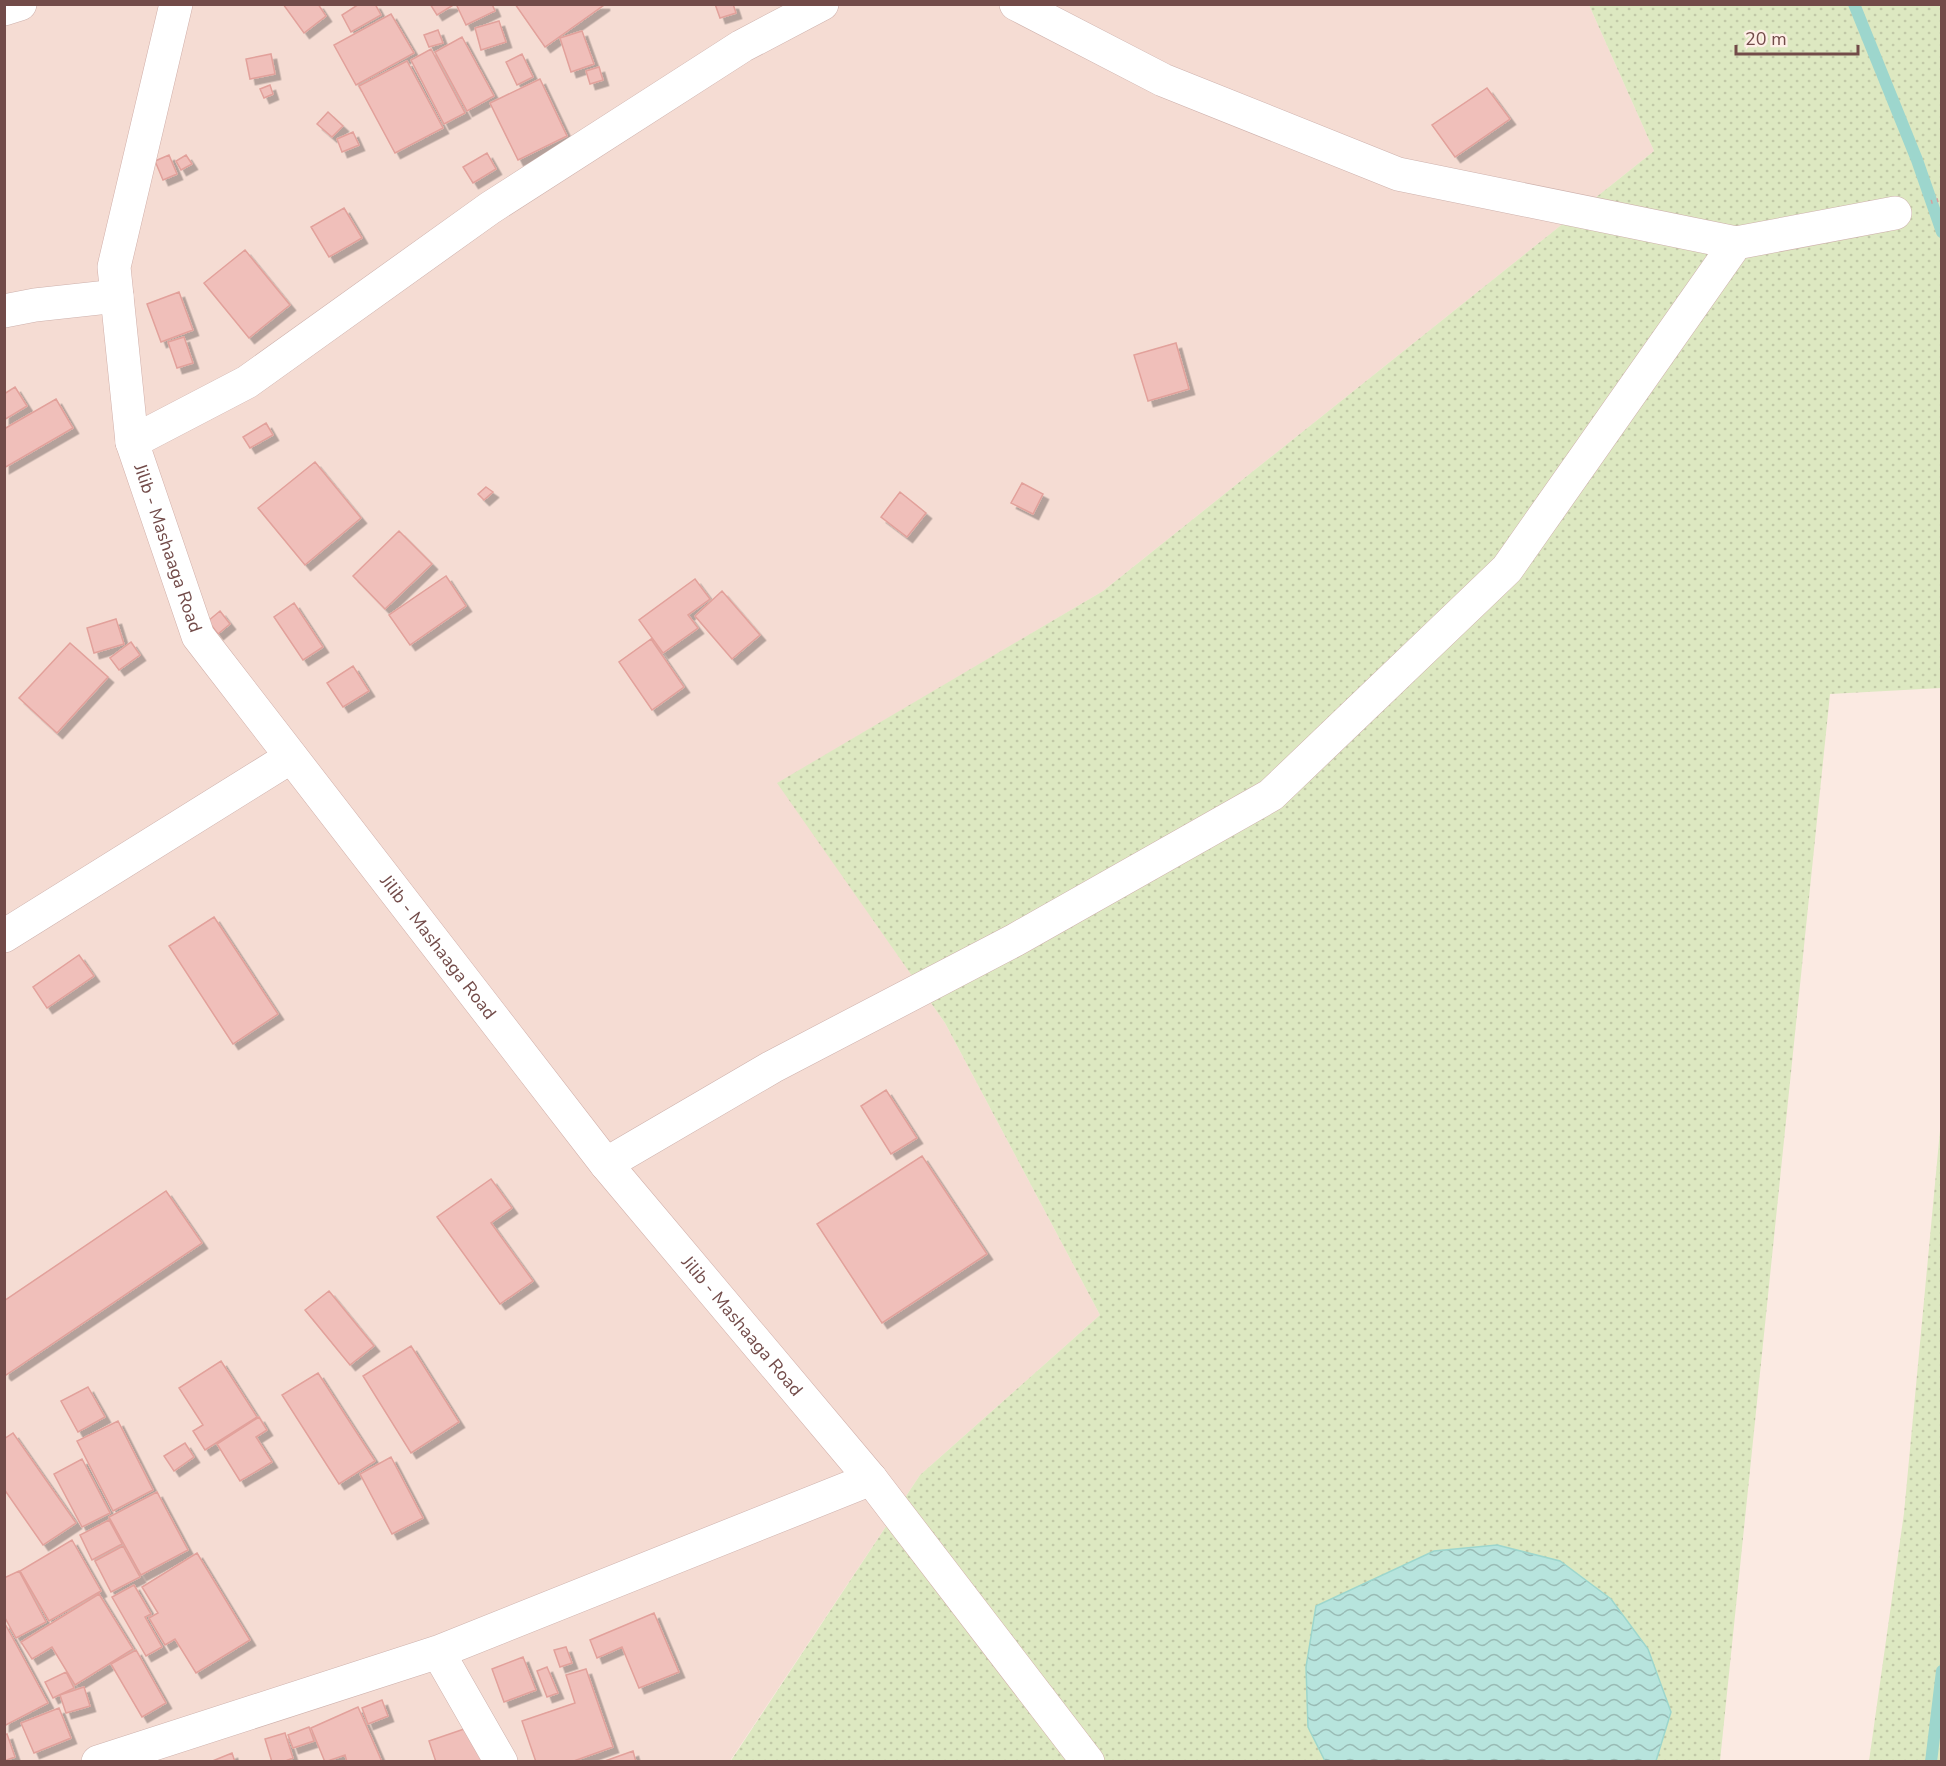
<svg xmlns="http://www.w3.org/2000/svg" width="1946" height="1766" font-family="'Nunito Sans',sans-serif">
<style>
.residential{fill:#f5dcd3}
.grass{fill:url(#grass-dots)}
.water{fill:url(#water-waves);stroke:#9dd6cd;stroke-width:1.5}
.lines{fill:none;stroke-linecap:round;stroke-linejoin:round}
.stream{stroke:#9dd6cd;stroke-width:12}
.building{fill:#f0bfba;stroke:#e2a19b;stroke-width:1.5;filter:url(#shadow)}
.minor-casing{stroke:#ceb1ac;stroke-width:34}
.secondary-casing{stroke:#d1afa9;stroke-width:34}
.path{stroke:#d4a29e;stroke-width:4;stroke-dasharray:1.5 4.5;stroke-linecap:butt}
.minor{stroke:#fff;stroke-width:33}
.secondary{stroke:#fff;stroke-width:33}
.labels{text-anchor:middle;stroke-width:5;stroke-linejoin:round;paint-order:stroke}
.street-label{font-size:18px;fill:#724b49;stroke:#ffefe7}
</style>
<defs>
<pattern id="grass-dots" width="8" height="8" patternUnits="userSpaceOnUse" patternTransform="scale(1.5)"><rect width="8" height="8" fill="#dde8c1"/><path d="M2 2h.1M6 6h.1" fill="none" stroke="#c1c8a7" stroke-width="1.8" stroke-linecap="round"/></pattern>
<pattern id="water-waves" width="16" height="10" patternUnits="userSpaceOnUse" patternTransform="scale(1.5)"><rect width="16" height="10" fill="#b7e4dd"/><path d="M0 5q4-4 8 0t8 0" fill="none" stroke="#99bbb5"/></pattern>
<filter id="shadow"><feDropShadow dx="5.5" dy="5.5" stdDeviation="0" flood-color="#0004"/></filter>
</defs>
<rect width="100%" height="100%" fill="#fbeae2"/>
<!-- residential -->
<path class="residential" d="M5,5H1589L1654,151L1103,591L778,783L945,1023L1100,1315L920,1475L730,1761L5,1762Z"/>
<!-- grass -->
<path class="grass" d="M1589,5H1941V688L1830,694L1720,1761H1656L1671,1712L1610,1599L1560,1561L1497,1545L1308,1727L1325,1761L730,1762L920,1475L1100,1315L945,1023L777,783L1103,591L1654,151Z
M1941,1120V1761H1869L1904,1513Z"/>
<!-- water -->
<path class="water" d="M1497,1545L1560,1561L1611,1599L1648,1649L1671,1712L1656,1761H1325L1308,1727L1306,1667L1316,1606L1434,1551Z"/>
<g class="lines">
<!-- stream -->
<path class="stream" d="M1854,4L1917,160L1942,232
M1931,1762L1942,1671"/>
</g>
<!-- building -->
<path class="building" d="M283,4H318L326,16L304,33Z
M359,4H375L381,15L351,32L342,15Z
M430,4H455L437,15Z
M459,4H492L495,11L466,25L457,6Z
M515,4H604V5L545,47Z
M715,4H733L736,13L720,18Z
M391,14L414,53L356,85L334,45Z
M499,21L506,42L481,50L475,28Z
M438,30L443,43L429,47L424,35Z
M582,31L594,64L571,72L560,38Z
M462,37L494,96L467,111L435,52Z
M431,49L465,113L444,124L411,60Z
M271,54L275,74L250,79L246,59Z
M522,54L533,77L517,85L506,62Z
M407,61L443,128L395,153L359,86Z
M599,67L603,80L590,84L586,71Z
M540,79L567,136L518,160L490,103Z
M270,85L273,94L264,98L260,89Z
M1487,88L1510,119L1455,157L1432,125Z
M328,112L343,126L332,137L317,124Z
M353,132L359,145L342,152L337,139Z
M487,153L496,169L473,183L463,167Z
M169,155L177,174L163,180L155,161Z
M186,155L192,164L181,170L176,161Z
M344,208L362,238L329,257L311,227Z
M245,250L290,305L249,338L204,283Z
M179,292L193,330L161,342L147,304Z
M184,337L193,363L177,368L168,342Z
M1176,343L1189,389L1148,401L1134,355Z
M15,387L27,406L4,420V394Z
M56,399L73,428L4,468V429Z
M266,423L273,435L250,448L243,437Z
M315,462L361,518L305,565L258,508Z
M1022,483L1043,494L1033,514L1011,503Z
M486,487L493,492L484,500L478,494Z
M900,492L926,513L907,537L881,517Z
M399,531L432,564L385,609L353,576Z
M446,576L466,606L410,645L389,615Z
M695,579L710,599L688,615L698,628L663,653L639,620Z
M722,591L760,635L732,659L695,616Z
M294,603L323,647L303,660L274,617Z
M220,611L230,624L218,634L208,621Z
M116,619L124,644L94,653L87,628Z
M651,639L684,687L652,710L619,662Z
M131,642L140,655L119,670L110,658Z
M70,643L108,677L57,733L19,698Z
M353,666L369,691L343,707L327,683Z
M214,917L278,1014L233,1044L169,946Z
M79,955L94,976L47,1008L33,987Z
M886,1090L917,1138L891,1154L861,1106Z
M922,1156L987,1254L882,1323L817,1224Z
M491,1179L512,1208L491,1223L533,1281L500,1304L437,1217Z
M166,1191L202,1243L6,1375L4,1373V1301Z
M329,1291L374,1346L350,1365L305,1310Z
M411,1346L459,1422L411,1453L363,1376Z
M221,1361L257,1417L205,1450L193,1431L203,1425L179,1388Z
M318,1373L375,1461L339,1484L282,1395Z
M88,1387L105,1417L78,1432L61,1401Z
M259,1417L267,1430L256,1437L272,1462L240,1481L217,1444Z
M118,1421L153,1490L113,1511L77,1441Z
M13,1433L76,1523L43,1545L4,1489V1439Z
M185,1443L194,1457L174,1471L164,1456Z
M391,1457L423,1518L392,1534L360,1474Z
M82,1459L110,1513L82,1527L54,1474Z
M157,1492L188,1550L141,1575L109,1517Z
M109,1520L122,1544L92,1560L80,1535Z
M72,1540L101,1591L49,1621L20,1571Z
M123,1546L140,1577L111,1592L95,1561Z
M197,1553L250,1640L196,1673L175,1639L165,1645L149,1618L158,1613L142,1587Z
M19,1571L46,1622L16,1638L4,1616V1578Z
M134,1585L151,1614L145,1617L162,1647L146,1656L112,1597Z
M99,1594L133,1649L75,1685L52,1647L32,1659L21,1642Z
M654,1613L679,1672L639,1688L622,1647L597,1658L590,1640Z
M4,1622L48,1703L4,1726Z
M566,1647L572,1663L560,1667L554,1650Z
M136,1650L166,1703L142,1717L111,1664Z
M523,1657L536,1690L504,1702L492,1669Z
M547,1667L558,1693L547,1697L537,1671Z
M586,1669L613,1747L571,1762H536L522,1721L575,1703L566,1675Z
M66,1672L74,1688L53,1698L45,1682Z
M84,1687L90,1706L66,1713L60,1695Z
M382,1700L388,1716L368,1724L362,1708Z
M358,1707L382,1762H347L345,1755L325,1762L311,1728Z
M59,1708L71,1738L34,1753L21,1723Z
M309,1727L314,1741L293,1748L288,1735Z
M470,1727L483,1762H436L429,1741Z
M285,1733L293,1758L283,1762H272L265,1739Z
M7,1734L15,1757L4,1761V1735Z
M633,1751L636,1762H602Z
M232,1753L235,1762H210Z"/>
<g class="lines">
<!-- minor casing -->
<g class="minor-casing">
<path id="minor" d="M1016,4L1163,80L1398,174L1736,243L1895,213
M4,9L20,4
M4,311L35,305L117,296
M132,442L247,382L490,208L742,46L822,4
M4,936L291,757
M606,1164L772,1067L1015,940L1271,795L1507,569L1736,243
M438,1652L501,1762
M98,1762L438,1652L871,1479"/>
</g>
<!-- secondary casing -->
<g class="secondary-casing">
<g id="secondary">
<path id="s1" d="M176,4L114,267L132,442L198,636L606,1164L871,1479L1088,1762"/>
</g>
</g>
<!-- path -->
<path class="path" d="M1931,202L1942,199"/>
<!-- minor -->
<use href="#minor" class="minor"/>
<!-- secondary -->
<use href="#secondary" class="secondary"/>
</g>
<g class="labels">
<!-- street labels -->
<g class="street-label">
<text dy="6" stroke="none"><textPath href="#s1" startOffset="558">Jilib - Mashaaga Road</textPath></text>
<text dy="6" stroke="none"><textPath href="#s1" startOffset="1044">Jilib - Mashaaga Road</textPath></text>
<text dy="6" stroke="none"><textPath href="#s1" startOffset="1530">Jilib - Mashaaga Road</textPath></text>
</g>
</g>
<!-- border -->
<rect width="1946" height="1766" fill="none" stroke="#724b49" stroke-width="12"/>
<!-- scale -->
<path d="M1736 45v9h122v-9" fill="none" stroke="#724b49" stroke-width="3"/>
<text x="1745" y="45" font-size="18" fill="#724b49" stroke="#ffefe7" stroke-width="4.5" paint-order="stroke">20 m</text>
</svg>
